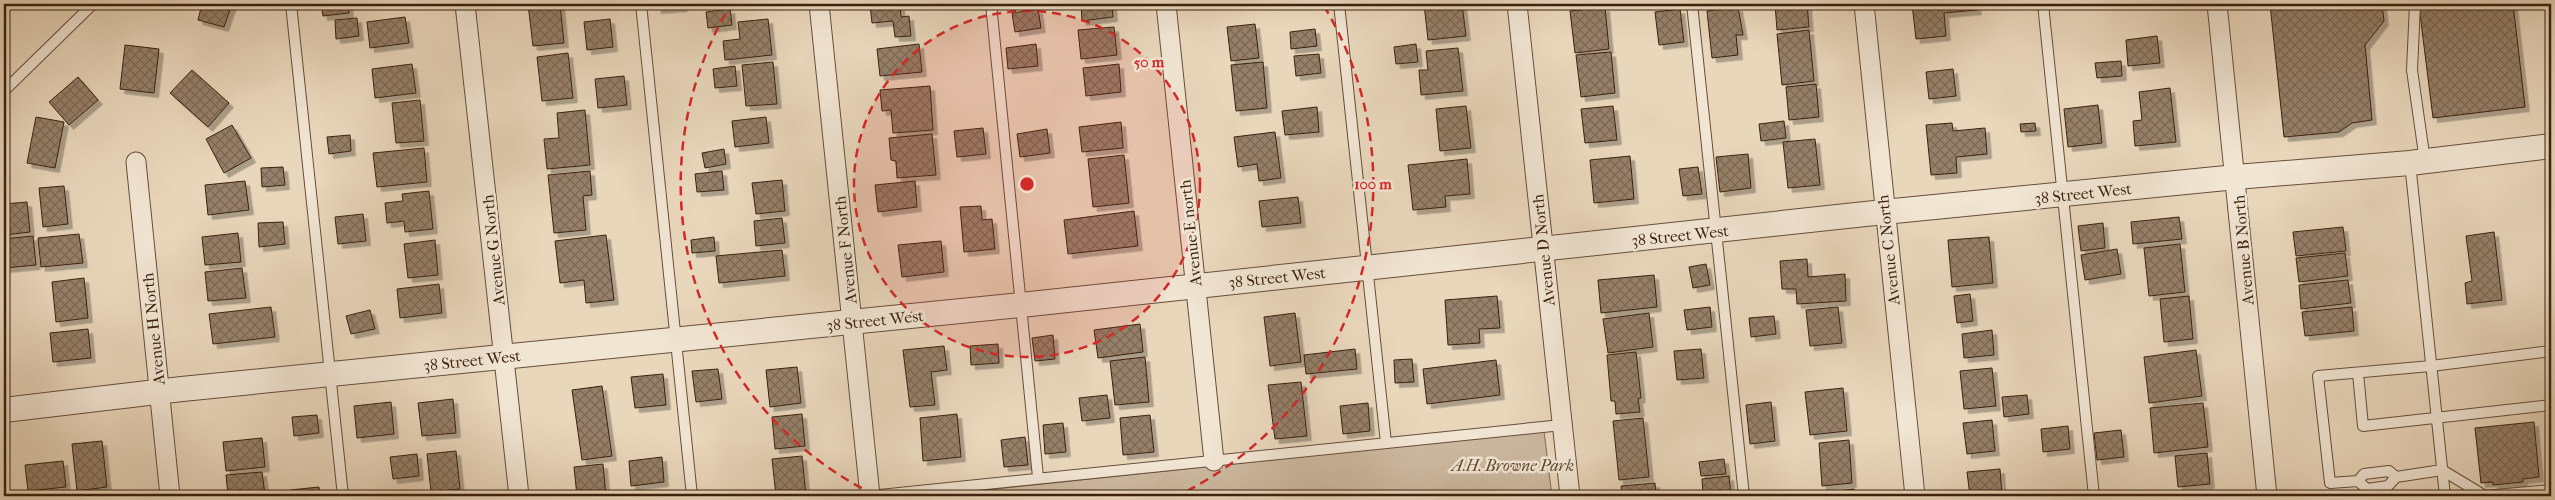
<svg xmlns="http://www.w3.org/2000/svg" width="2555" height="500" font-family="'IM FELL French Canon',serif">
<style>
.green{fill:#cbb89f;stroke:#836c57}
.building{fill:url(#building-cross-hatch);stroke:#3b210f;filter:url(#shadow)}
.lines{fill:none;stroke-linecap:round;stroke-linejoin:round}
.service-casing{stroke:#664e3a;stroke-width:12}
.minor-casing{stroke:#664e3a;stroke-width:21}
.tertiary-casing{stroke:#664e3a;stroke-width:26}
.service{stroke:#f1e5d3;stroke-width:10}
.minor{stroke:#f1e5d3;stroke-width:19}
.tertiary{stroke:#f1e5d3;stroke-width:24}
.ring{fill:none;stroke:#d62828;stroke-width:2.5;stroke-dasharray:9 6}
.labels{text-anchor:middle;stroke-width:5;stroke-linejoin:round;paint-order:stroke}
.street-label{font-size:16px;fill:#3b210f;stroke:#f1e5d3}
.park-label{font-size:16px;font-style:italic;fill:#5f4733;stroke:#f1e5d3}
.centre{fill:#d62828;stroke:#f1e5d3;stroke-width:2.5}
.ring-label{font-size:15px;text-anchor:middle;font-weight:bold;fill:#d62828;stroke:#f1e5d3;stroke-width:5;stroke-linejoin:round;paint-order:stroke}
</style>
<defs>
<pattern id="building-cross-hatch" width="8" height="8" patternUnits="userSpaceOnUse" patternTransform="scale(1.25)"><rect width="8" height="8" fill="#958069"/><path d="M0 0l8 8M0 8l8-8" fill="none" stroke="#7b6855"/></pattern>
<filter id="shadow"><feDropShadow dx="4.5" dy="4.5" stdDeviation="0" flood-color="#0004"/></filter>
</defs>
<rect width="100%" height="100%" fill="#e9d7bc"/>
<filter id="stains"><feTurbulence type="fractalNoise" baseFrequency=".004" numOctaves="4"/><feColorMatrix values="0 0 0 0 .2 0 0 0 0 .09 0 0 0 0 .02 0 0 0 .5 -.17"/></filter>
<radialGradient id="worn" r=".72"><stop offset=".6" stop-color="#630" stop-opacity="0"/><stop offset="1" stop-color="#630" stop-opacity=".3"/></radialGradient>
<!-- green -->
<path class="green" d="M1544,431L1552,496H929Z"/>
<!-- building -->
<path class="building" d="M202,4H232L224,27L198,20Z
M321,4H348L349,13L323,16Z
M528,4H560L564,43L533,46Z
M656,4H682L683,7L657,9Z
M870,4H900L901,17L909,16L911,36L895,37L893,21L872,23Z
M1081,4H1112L1113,17L1082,21Z
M1424,4H1462L1466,36L1428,40Z
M1775,4H1807L1809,27L1777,30Z
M1912,4H1976L1977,10L1944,13L1946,36L1916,39Z
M2270,4H2382L2384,21L2365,45L2372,120L2352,123L2339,132L2284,137Z
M2435,4H2513L2525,107L2433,118L2419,6Z
M1605,7L1609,49L1575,53L1570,11Z
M1738,7L1743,35H1736L1738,55L1712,58L1707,11Z
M730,9L732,25L708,28L706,12Z
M1038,9L1041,28L1015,32L1012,13Z
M1680,9L1684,42L1659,45L1655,12Z
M405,17L409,43L370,48L367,22Z
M357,18L359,36L336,39L335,20Z
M610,19L613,47L587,50L584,22Z
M768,19L772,55L725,60L723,41L740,39L738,22Z
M1255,24L1259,58L1231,61L1227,27Z
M1114,27L1117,55L1081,59L1078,30Z
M1315,29L1317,46L1291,49L1290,32Z
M1809,30L1814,81L1782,85L1777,34Z
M2157,36L2160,63L2128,66L2126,40Z
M919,44L922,72L880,76L877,49Z
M1036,44L1038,66L1008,69L1006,48Z
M1416,44L1418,62L1396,64L1394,47Z
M125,45L159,49L154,93L120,89Z
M1458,48L1463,91L1421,95L1419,70H1428L1426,51Z
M1611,52L1615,93L1581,97L1576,55Z
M568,53L573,98L542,101L537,57Z
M1319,54L1321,73L1296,76L1294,56Z
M2121,61L2122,76L2097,78L2095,63Z
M773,62L777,104L746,106L742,65Z
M1263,62L1267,108L1236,111L1231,65Z
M412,64L416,93L375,98L372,69Z
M1119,64L1121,92L1086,96L1083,68Z
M735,66L737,86L715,88L713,69Z
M1953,69L1956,96L1929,99L1926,72Z
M192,70L229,103L208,127L170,93Z
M624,76L627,105L598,108L595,79Z
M78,77L98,100L69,125L49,102Z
M1816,84L1819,117L1789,120L1786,87Z
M930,86L933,130L893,133L891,110L882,111L880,90Z
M2170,88L2176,142L2135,146L2133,121L2142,120L2139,92Z
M420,100L424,141L396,143L392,103Z
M2098,105L2102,143L2068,147L2064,109Z
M1466,106L1471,148L1440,151L1436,109Z
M1613,106L1617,140L1585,143L1581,109Z
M1317,107L1319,132L1285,135L1282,111Z
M585,110L590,165L547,169L544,139L559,138L557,113Z
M36,117L64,122L55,168L27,163Z
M766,117L769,143L735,147L732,121Z
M1784,121L1786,138L1761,141L1759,124Z
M1121,122L1123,148L1082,152L1079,127Z
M1952,123L1953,131L1985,128L1987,154L1956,157L1957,173L1931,175L1926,125Z
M2035,123L2036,131L2021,132L2020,124Z
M232,125L251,158L224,173L206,139Z
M983,128L986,154L957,157L954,131Z
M1047,129L1050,153L1020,157L1017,134Z
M1275,132L1281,178L1259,181L1257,164L1238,167L1234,137Z
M932,134L936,175L897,178L896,161L891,160L889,138Z
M350,135L351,151L329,154L327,137Z
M1815,139L1820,185L1788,188L1783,142Z
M424,148L427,182L377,187L373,153Z
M724,149L726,164L705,168L702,153Z
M1748,154L1751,188L1720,192L1716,157Z
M1124,155L1129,203L1093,207L1088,159Z
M1630,156L1634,199L1594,203L1590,160Z
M1467,159L1470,194L1445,196L1446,207L1413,210L1408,165Z
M283,167L285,185L262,187L261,168Z
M1698,167L1702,194L1683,196L1679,169Z
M590,171L592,195L583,196L586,230L554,233L548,175Z
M722,171L724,190L697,192L695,174Z
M782,180L785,211L756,214L752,183Z
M245,181L249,210L208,215L205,185Z
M915,181L917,207L878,212L875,185Z
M64,186L68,224L43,227L39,188Z
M429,191L433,229L405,232L404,221L387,223L385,203L403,201L402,194Z
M1298,197L1301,223L1262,227L1259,201Z
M27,202L30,232L4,235V204Z
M981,206L982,220L992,219L995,249L964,252L960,207Z
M1134,211L1138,246L1068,254L1064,220Z
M363,214L366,241L338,244L335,217Z
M2179,217L2182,239L2133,244L2131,222Z
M782,218L785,243L756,246L754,221Z
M283,222L285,244L259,247L258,223Z
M2103,223L2105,248L2081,251L2078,226Z
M2343,227L2346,251L2296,256L2293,232Z
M2494,232L2502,300L2467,304L2465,283L2472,281L2466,236Z
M238,233L241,262L205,265L202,237Z
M79,234L83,263L41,267L38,238Z
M606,235L614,300L586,303L584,280L560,283L555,241Z
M33,236L36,265L5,268L4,239Z
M714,237L715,251L692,253L691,240Z
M1989,237L1993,283L1952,287L1948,240Z
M435,240L438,275L408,278L404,244Z
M941,241L944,272L902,277L898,245Z
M2180,244L2185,292L2149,296L2144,248Z
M2117,249L2121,274L2085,280L2081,255Z
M782,250L785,276L719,283L716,256Z
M2345,253L2348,276L2299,282L2296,258Z
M1807,259L1808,277L1845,274L1846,301L1797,304L1796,289H1782L1780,261Z
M1706,264L1710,285L1693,288L1689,267Z
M242,268L246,298L208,301L205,272Z
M1654,275L1657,307L1601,313L1598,280Z
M84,278L88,318L56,322L52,282Z
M2348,280L2351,303L2301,309L2299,285Z
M439,284L442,313L400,318L397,289Z
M1970,294L1973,321L1957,323L1954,296Z
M1497,296L1500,328L1479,329L1480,343L1448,345L1445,300Z
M2189,296L2193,339L2164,342L2160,299Z
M271,307L275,337L213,344L209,314Z
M1710,307L1712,327L1687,330L1684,310Z
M1838,307L1842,343L1810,346L1806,310Z
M2352,307L2354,331L2305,336L2302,312Z
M370,310L375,329L351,334L346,316Z
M1295,313L1301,362L1270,366L1264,317Z
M1649,313L1653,347L1608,353L1603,319Z
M1774,316L1776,334L1751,337L1749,318Z
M1140,324L1143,352L1098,358L1094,330Z
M88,329L91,358L53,362L50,333Z
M1992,330L1994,355L1964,358L1962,334Z
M1053,335L1055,359L1035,361L1032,338Z
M998,344L999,363L971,365L970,346Z
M944,346L947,370L931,372L935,405L910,407L903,350Z
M1355,349L1357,369L1306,374L1304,355Z
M1701,349L1704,378L1677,380L1674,351Z
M2196,350L2202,396L2149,403L2144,357Z
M1636,352L1641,398L1638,399L1640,412L1616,414L1615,401H1611L1607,355Z
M1145,357L1149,402L1115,405L1110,361Z
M1412,359L1414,382L1395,383L1394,360Z
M1496,360L1500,395L1427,404L1423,369Z
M797,367L801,403L770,407L766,370Z
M1992,368L1996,406L1964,409L1960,371Z
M718,369L722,399L696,402L692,371Z
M663,374L666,405L635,408L631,377Z
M1301,382L1307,436L1275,439L1268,385Z
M602,386L612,456L582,460L572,390Z
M1843,388L1847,431L1810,435L1805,392Z
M1107,395L1110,418L1082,421L1079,398Z
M2027,395L2029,414L2004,417L2002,397Z
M453,399L456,433L422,436L418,403Z
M391,402L394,434L357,438L354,406Z
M1771,402L1775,441L1750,444L1746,405Z
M1368,403L1370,431L1343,434L1340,406Z
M2203,403L2208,447L2154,453L2150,408Z
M802,414L805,446L775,449L772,417Z
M957,414L961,457L923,461L920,418Z
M317,415L319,433L294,436L292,417Z
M1150,415L1154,452L1123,455L1120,418Z
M1643,418L1649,477L1619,480L1613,421Z
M1992,420L1995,451L1967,454L1963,423Z
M2534,422L2539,477L2523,479V482L2493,485V482L2481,483L2475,428Z
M1063,423L1066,452L1045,454L1043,425Z
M2068,426L2070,449L2043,452L2041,429Z
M2121,430L2124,457L2097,460L2094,433Z
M1025,437L1028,465L1004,467L1001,440Z
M262,438L265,467L226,471L223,442Z
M1849,440L1852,483L1822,486L1819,443Z
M102,441L107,487L77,491L72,444Z
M456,451L460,489L431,492L427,454Z
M2207,453L2210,484L2178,487L2175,456Z
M417,454L419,476L393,479L390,457Z
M802,456L806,496H776L772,459Z
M662,457L664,482L631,486L629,461Z
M1724,459L1726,474L1701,476L1699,462Z
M63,461L66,487L28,491L25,465Z
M603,464L606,496H577L574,467Z
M2000,469L2002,496H1970L1967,472Z
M262,472L265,495L273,494V496H228L226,475Z
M1729,476L1731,496H1703L1702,479Z
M1655,483L1656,496H1622L1621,486Z
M319,487L320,496H291L290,490Z
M1854,489L1855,496H1827V492Z"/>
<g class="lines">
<!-- service casing -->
<g class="service-casing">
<path id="service" d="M291,4L343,496
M641,4L692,496
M991,4L1038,477
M1339,4L1386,443
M1692,4L1744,496
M2043,4L2094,496
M2415,4L2412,70L2425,161
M4,91L93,4
M2410,163L2445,496
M2551,351L2431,366L2318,376L2330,483L2358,481L2367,489L2388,486L2396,477L2442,470L2485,496L2551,490
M2358,373L2363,426L2551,405
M2358,481L2364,474L2389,471L2396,477
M870,496L1562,425"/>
</g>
<!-- minor casing -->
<g class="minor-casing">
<path id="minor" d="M465,4L519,496
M819,4L870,496
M1166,4L1214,461
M1517,4L1570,496
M1864,4L1915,496
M2217,4L2267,496
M136,162L170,496"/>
</g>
<!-- tertiary casing -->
<g class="tertiary-casing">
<path id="tertiary" d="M4,410L182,389L1021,305L1884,212L2236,177L2410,163L2551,146"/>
</g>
<!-- service -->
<use href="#service" class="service"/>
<!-- minor -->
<use href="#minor" class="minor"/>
<!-- tertiary -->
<use href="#tertiary" class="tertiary"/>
</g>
<!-- distance rings -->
<circle cx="1027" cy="184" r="173" fill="#d62828" fill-opacity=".12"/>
<g class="ring">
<circle cx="1027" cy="184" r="173"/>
<path d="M875 495A346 346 0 0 1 730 6M1324 6A346 346 0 0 1 1179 495"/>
</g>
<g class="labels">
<!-- street labels -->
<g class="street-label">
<text transform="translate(2083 193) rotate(-6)" y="6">38 Street West</text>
<text transform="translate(1190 233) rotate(-96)" y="6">Avenue E north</text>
<text transform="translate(1680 235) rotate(-6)" y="6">38 Street West</text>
<text transform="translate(493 250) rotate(-96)" y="6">Avenue G North</text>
<text transform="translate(845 250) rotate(-96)" y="6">Avenue F North</text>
<text transform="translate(1543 250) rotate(-96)" y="6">Avenue D North</text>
<text transform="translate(1888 250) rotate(-96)" y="6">Avenue C North</text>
<text transform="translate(2243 250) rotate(-95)" y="6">Avenue B North</text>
<text transform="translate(1277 277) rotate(-6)" y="6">38 Street West</text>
<text transform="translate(875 320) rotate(-6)" y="6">38 Street West</text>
<text transform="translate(153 329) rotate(-96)" y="6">Avenue H North</text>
<text transform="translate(472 360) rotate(-6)" y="6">38 Street West</text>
</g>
<!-- park labels -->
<g class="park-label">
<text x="1513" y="471">A.H. Browne Park</text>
</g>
</g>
<circle cx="1027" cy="184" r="8" class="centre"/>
<g class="ring-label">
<text x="1149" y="67">50 m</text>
<text x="1373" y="189">100 m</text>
</g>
<!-- margin -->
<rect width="2555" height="500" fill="none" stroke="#e9d7bc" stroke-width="20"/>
<rect x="5" y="5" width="2545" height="490" fill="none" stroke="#3b210f" stroke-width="2.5"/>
<rect x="10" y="10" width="2535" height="480" fill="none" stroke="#3b210f"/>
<rect width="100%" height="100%" filter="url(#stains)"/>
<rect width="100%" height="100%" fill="url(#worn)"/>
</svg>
